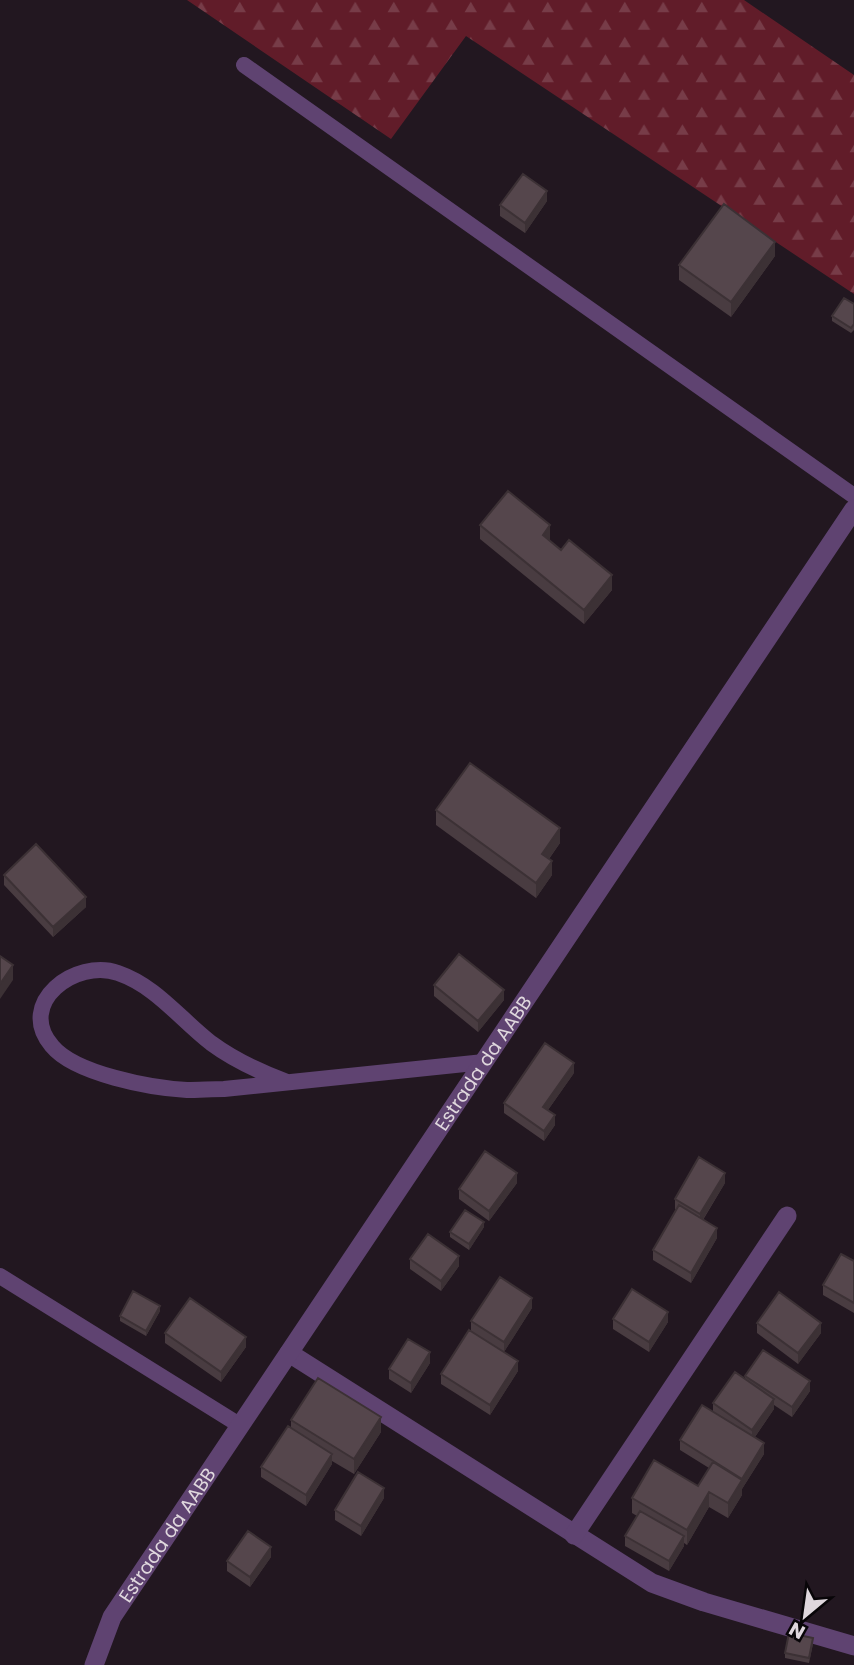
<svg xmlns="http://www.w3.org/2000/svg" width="854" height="1665" font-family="Poppins,sans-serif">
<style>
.forest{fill:url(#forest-firs)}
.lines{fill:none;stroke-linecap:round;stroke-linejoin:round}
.service{stroke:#5f4371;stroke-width:16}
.minor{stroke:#5f4371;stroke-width:19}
.wall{fill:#493c41}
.shaded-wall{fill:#3c3135}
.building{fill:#55464c;stroke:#3c3135;stroke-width:2}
.labels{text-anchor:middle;stroke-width:5;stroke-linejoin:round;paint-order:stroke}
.street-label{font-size:19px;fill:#dfd7dd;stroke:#080508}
</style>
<defs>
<pattern id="forest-firs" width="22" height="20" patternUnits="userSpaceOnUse" patternTransform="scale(1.75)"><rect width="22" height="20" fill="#611c29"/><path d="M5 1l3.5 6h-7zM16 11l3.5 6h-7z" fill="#773c48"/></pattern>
</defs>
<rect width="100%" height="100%" fill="#221720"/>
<!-- forest -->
<path class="forest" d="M187,0H744L854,75V294L466,36L391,139Z"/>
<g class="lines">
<!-- service -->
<path class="service" d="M244,65L854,496
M287,1082C260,1072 234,1060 211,1043C180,1019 156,986 118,973C76,958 15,1003 52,1046C75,1074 151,1088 187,1090C199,1090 212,1089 224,1089L484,1062
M0,1276L241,1426"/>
<!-- minor -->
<g class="minor">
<path d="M289,1353L652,1583L704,1602L854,1646"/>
<path d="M574,1535L787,1216"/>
<path id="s1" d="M94,1665L112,1617L854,509"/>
</g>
</g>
<!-- wall -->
<path class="wall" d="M547,201L525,233L500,216V205Z
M775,256L731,317L679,280V265Z
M854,304V330L851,333L832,321V316Z
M480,525L550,540V541L612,590L584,624L480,539Z
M436,810L560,843L549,859L552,875L536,898L436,825Z
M4,875L86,907L53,937L4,885Z
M434,985L504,1000L478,1032L434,996Z
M574,1073L548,1110L555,1125L544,1141L504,1113V1103Z
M517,1183L489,1221L459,1199V1189Z
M725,1183L703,1220L717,1238L691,1283L653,1260V1250L677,1210L675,1209V1199Z
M484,1227L469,1250L450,1237V1232Z
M410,1259L459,1266L441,1291L410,1269Z
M854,1261V1313L823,1295V1285Z
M532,1308L504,1352L518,1371L490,1415L441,1384V1374L471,1331V1321Z
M160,1311L146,1336L120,1321V1316Z
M613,1319L668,1322L649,1352L613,1329Z
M757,1323L821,1333L798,1364L757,1333Z
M165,1333L246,1347L221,1382L165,1343Z
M430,1363L411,1393L389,1379V1369Z
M745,1376L810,1391L792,1417L774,1405V1409L755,1437L764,1454L742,1489V1495L728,1518L709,1507L687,1545L684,1543V1546L669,1571L625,1546V1536L637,1516L632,1513V1498L698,1486L709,1468L680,1450V1440L713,1412V1403L745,1379Z
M291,1420L381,1432L354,1474L332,1461V1464L306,1506L261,1477V1467L291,1428Z
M384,1498L361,1536L335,1520V1510Z
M271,1557L250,1587L227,1571V1561Z
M813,1644L809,1663L785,1658V1653Z"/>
<!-- shaded-wall -->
<path class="shaded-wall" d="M547,191V201L525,233V223Z
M775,242V256L731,317V302Z
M550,525V540L543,549V535Z
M612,575V590L584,624V610Z
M560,828V843L542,868V854Z
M552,861V875L536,898V883Z
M86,897V907L53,937V927Z
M13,965V980L0,999V984Z
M504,990V1000L478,1032V1021Z
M574,1063V1073L543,1117V1107Z
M555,1115V1125L544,1141V1131Z
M517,1173V1183L489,1221V1211Z
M725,1173V1183L700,1224V1214Z
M484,1222V1227L469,1250V1244Z
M717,1228V1238L691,1283V1273Z
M459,1256V1266L441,1291V1281Z
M532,1298V1308L504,1352V1342Z
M160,1306V1311L146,1336V1331Z
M668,1312V1322L649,1352V1342Z
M821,1323V1333L798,1364V1353Z
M246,1337V1347L221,1382V1372Z
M430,1352V1363L411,1393V1383Z
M518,1361V1371L490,1415V1405Z
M810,1381V1391L792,1417V1407Z
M774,1399V1409L752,1441V1430Z
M381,1417V1432L354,1474V1459Z
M764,1443V1454L742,1489V1479Z
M332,1454V1464L306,1506V1495Z
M742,1480V1495L728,1518V1503Z
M384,1488V1498L361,1536V1526Z
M709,1492V1507L687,1545V1530Z
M684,1536V1546L669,1571V1561Z
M271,1547V1557L250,1587V1577Z"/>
<!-- building -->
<path class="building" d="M523,174L547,191L525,223L500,205Z
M724,204L775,242L731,302L679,265Z
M844,298L854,304V324L851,328L832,316Z
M508,491L550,525L543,535L561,550L569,540L612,575L584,610L480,525Z
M470,763L560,828L542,854L552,861L536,883L436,810Z
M36,844L86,897L53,927L4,875Z
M459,954L504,990L478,1021L434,985Z
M0,956L13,965L0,984Z
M545,1043L574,1063L543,1107L555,1115L544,1131L504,1103Z
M485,1151L517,1173L489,1211L459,1189Z
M699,1157L725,1173L700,1214L675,1199Z
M679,1205L717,1228L691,1273L653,1250Z
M465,1210L484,1222L469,1244L450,1232Z
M428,1234L459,1256L441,1281L410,1259Z
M841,1254L854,1261V1303L823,1285Z
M500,1277L532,1298L504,1342L471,1321Z
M632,1289L668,1312L649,1342L613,1319Z
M133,1291L160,1306L146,1331L120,1316Z
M779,1292L821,1323L798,1353L757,1323Z
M190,1298L246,1337L221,1372L165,1333Z
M469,1330L518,1361L490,1405L441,1374Z
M408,1339L430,1352L411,1383L389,1369Z
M763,1350L810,1381L792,1407L745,1376Z
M735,1372L774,1399L752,1430L713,1403Z
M318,1378L381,1417L354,1459L291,1420Z
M702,1405L764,1443L742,1479L680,1440Z
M288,1426L332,1454L306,1495L261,1467Z
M654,1460L698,1486L713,1462L742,1480L728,1503L709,1492L687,1530L632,1498Z
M358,1472L384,1488L361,1526L335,1510Z
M640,1511L684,1536L669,1561L625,1536Z
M248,1531L271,1547L250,1577L227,1561Z
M789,1633L813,1638L809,1658L785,1653Z"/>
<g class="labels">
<!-- street labels -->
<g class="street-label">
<text dy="7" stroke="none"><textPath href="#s1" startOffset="718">Estrada da AABB</textPath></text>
<text dy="7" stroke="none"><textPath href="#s1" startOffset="150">Estrada da AABB</textPath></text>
</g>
</g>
<!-- north arrow -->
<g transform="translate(805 1616) rotate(209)" stroke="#080508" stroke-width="5" paint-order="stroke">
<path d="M0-5L12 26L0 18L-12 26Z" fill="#dfd7dd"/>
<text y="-10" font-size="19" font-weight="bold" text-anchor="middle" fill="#dfd7dd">N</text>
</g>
</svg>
